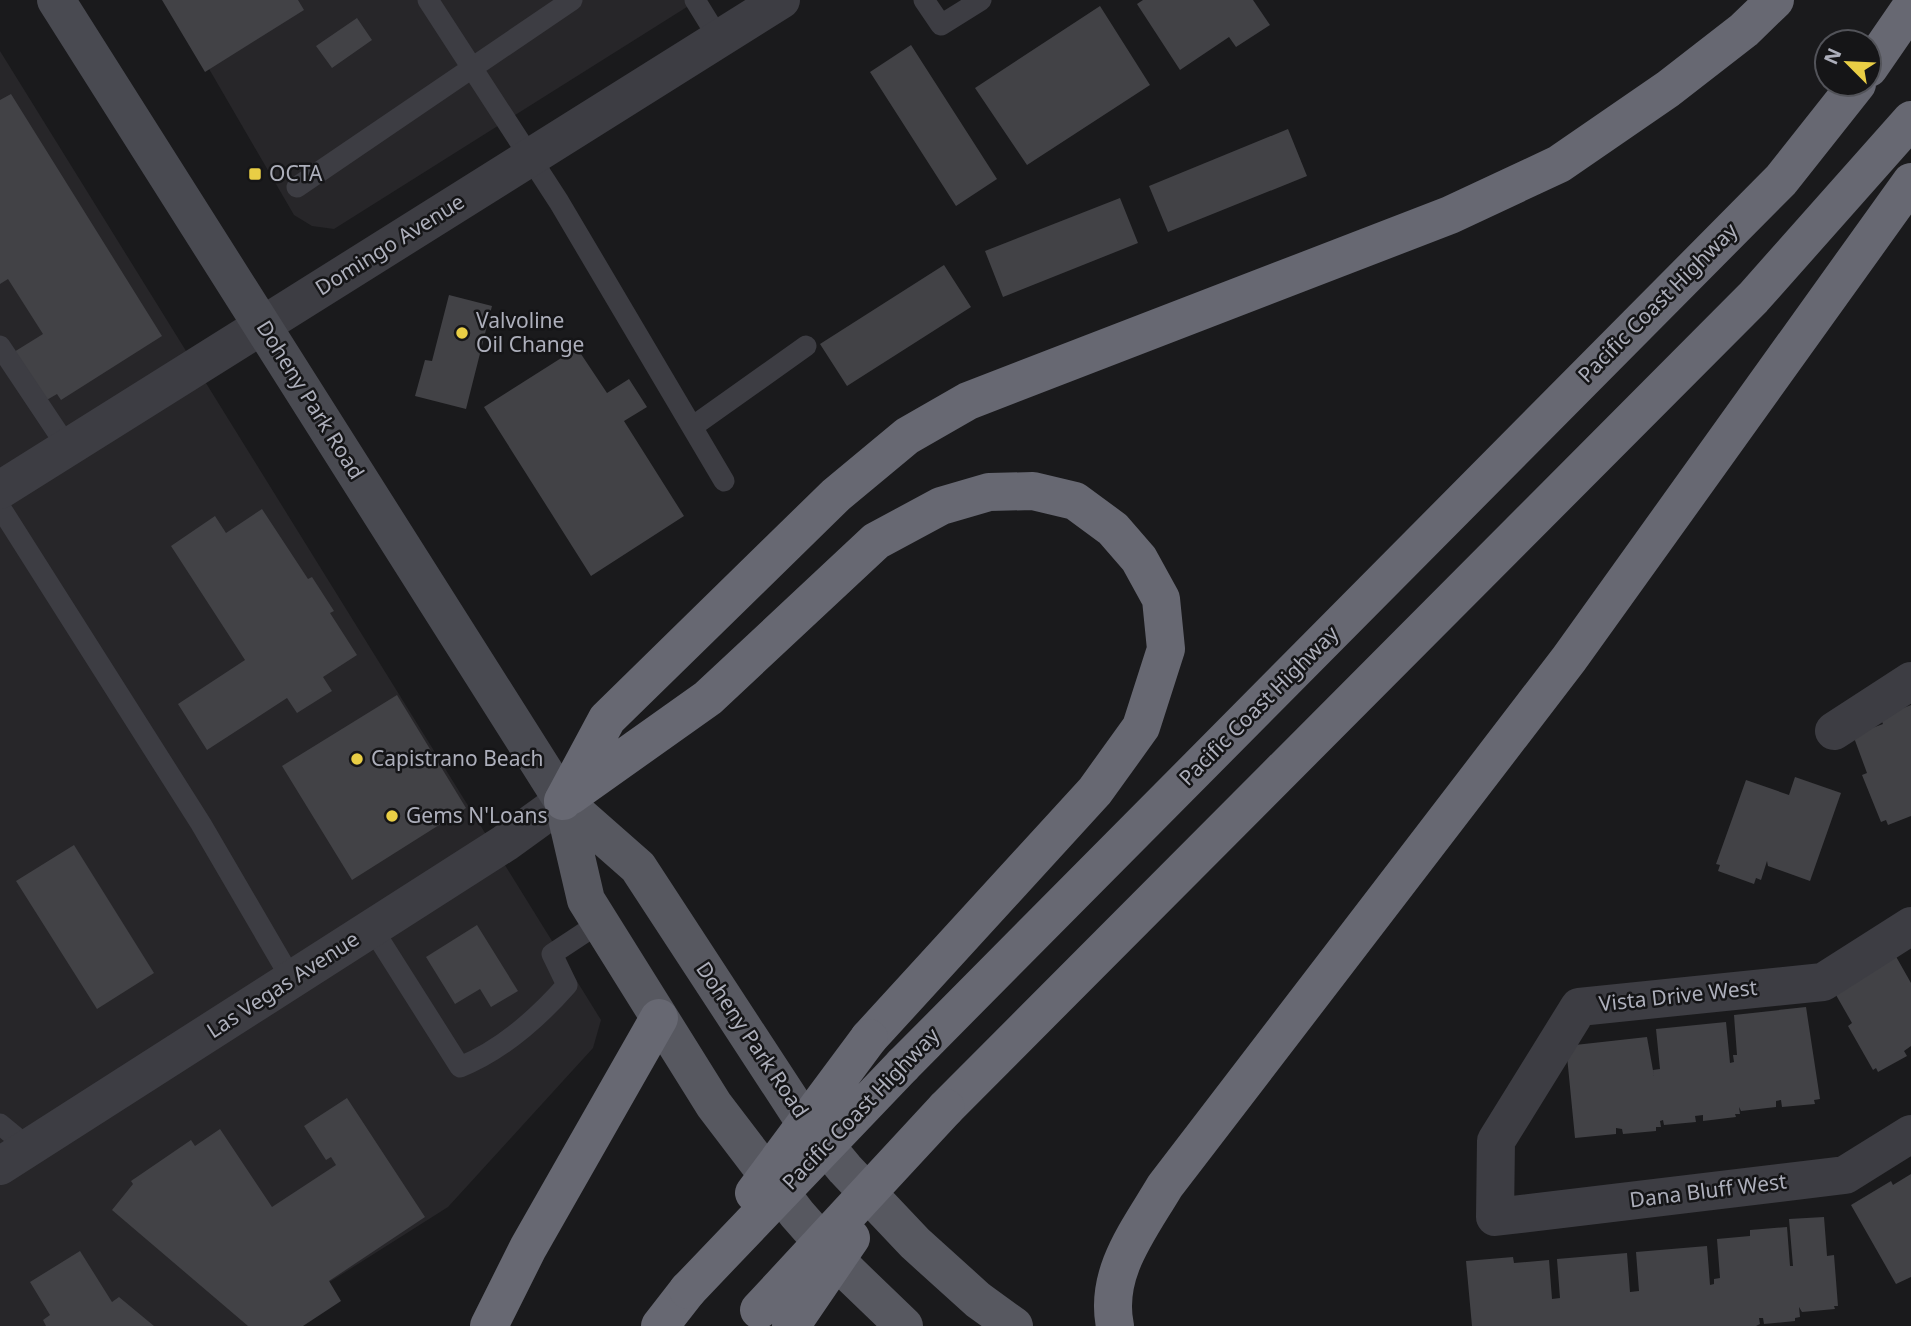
<svg xmlns="http://www.w3.org/2000/svg" width="1911" height="1326" font-family="'Noto Sans',sans-serif">
<style>
.built{fill:#272629}
.building{fill:#424246}
.lines{fill:none;stroke-linecap:round;stroke-linejoin:round}
.lane{stroke:#3d3d43;stroke-width:21}
.street{stroke:#3d3d43;stroke-width:38}
.secondary{stroke:#494a51;stroke-width:38}
.primary{stroke:#575860;stroke-width:38}
.highway{stroke:#676872;stroke-width:38}
.highway-bridge{stroke:#676872;stroke-width:38}
.poi-dot{fill:#e9ce45;stroke:#151517;stroke-width:2.5}
.labels{text-anchor:middle;stroke-width:5;stroke-linejoin:round;paint-order:stroke}
.poi-label{font-size:21px;fill:#adafbb;stroke:#151517;text-anchor:start}
.street-label{font-size:21px;fill:#adafbb;stroke:#151517}
</style>
<rect width="100%" height="100%" fill="#1a1a1c"/>
<!-- built -->
<path class="built" d="M169,0H698L334,229L312,226L294,215Z
M0,51L601,1020L593,1048L448,1207L260,1326H0Z"/>
<!-- building -->
<path class="building" d="M162,0H298L304,10L205,72Z
M1143,0H1253L1270,25L1236,47L1229,37L1180,70L1137,4Z
M1100,6L1150,85L1027,165L975,88Z
M357,18L372,40L332,68L316,46Z
M911,45L997,179L956,206L870,72Z
M11,94L162,336L61,400L57,394L45,401L14,352L43,334L8,279L0,284V100Z
M1288,129L1307,176L1168,232L1149,186Z
M1120,198L1138,243L1003,297L985,251Z
M944,265L971,307L847,386L820,344Z
M449,295L492,306L466,409L415,396L425,360L432,361Z
M577,348L607,393L629,379L647,407L624,421L684,516L591,576L484,407Z
M262,509L308,579L312,577L334,611L330,613L357,655L323,677L332,691L297,713L287,698L207,750L178,704L245,660L171,546L215,516L226,533Z
M397,695L466,808L352,880L282,766Z
M1911,705V816L1888,825L1886,820L1881,822L1862,775L1867,773L1853,735L1883,724L1880,717Z
M1795,777L1841,793L1810,881L1768,866L1767,861L1761,880L1756,878L1754,884L1718,871L1720,865L1716,864L1746,780L1789,795Z
M74,845L154,973L97,1009L16,881Z
M477,925L518,991L491,1007L480,989L455,1004L426,957Z
M1894,953L1911,983V1046L1904,1051L1907,1056L1878,1072L1876,1068L1873,1070L1848,1026L1852,1023L1832,988Z
M1806,1007L1820,1099L1814,1100L1815,1104L1782,1107L1781,1100L1776,1101V1107L1741,1111L1739,1107L1740,1114H1735L1736,1117L1703,1121V1115L1695,1116L1696,1122L1664,1125L1663,1120L1660,1121L1661,1127H1656V1131L1623,1134L1622,1129L1616,1128V1134L1575,1138L1566,1046L1647,1037L1654,1076L1653,1070L1660,1069L1656,1029L1726,1022L1730,1063L1734,1062L1733,1055H1737L1734,1015Z
M347,1098L425,1217L329,1281L341,1301L303,1326H248L112,1210L133,1184L131,1181L191,1140L195,1146L220,1129L272,1207L336,1165L331,1157L326,1160L304,1126Z
M1911,1174V1277L1896,1284L1851,1205L1891,1181L1893,1185Z
M1824,1217L1827,1256L1834,1255L1838,1306H1834L1835,1309L1802,1312L1799,1307L1800,1317L1795,1318V1321L1764,1324L1763,1318H1759L1760,1324L1756,1326H1472L1466,1261L1513,1257L1514,1263L1549,1260L1552,1299L1560,1298L1557,1259L1627,1253L1630,1292L1639,1291L1636,1252L1707,1246L1710,1285L1714,1284V1279L1720,1278L1717,1239L1750,1236V1230L1787,1227L1790,1266H1793L1789,1219Z
M80,1251L112,1302L119,1297L154,1326H46L43,1320L50,1315L30,1282Z"/>
<g class="lines">
<!-- lane -->
<path class="lane" d="M428,0L559,202L724,481
M695,0L719,39
M924,0L941,25L981,0
M297,187L572,0
M0,346L68,448
M692,427L806,346
M0,507L201,824L292,980
M372,928L460,1067C502,1050 537,1019 567,985L552,954L599,923
M0,1124L29,1148"/>
<!-- street -->
<path class="street" d="M0,490L781,0
M1834,731L1911,681
M1911,926L1823,982L1579,1007L1496,1141L1495,1217L1845,1175L1911,1134
M0,1166L505,843L563,801"/>
<!-- secondary -->
<path class="secondary" d="M56,0L563,801"/>
<!-- primary -->
<path class="primary" d="M563,801L638,867L800,1115L845,1169L915,1243L978,1300L1014,1326
M563,801L586,900L714,1105L797,1214L849,1273L904,1326"/>
<!-- highway -->
<path class="highway" d="M1869,68L1911,7
M570,796L708,698L876,541L941,506L989,492L1033,491L1075,501L1113,529L1139,559L1161,599L1166,649L1141,727L1095,791L869,1038
M563,801L607,719L836,495L907,436L968,401L1450,215L1559,164L1668,89L1744,30L1775,0
M903,1065L1781,180L1857,84
M946,1108L1753,298L1911,120
M489,1326L528,1248L659,1018
M660,1326L688,1290
M1115,1326C1104,1273 1139,1230 1165,1186L1569,659L1911,182"/>
<!-- highway-bridge -->
<path class="highway-bridge" d="M754,1193L869,1038
M688,1290L903,1065
M759,1310L946,1108
M791,1326L851,1238"/>
</g>
<!-- markers -->
<g class="poi-dot">
<rect x="248" y="167" width="14" height="14" rx="3.5"/>
<circle cx="462" cy="333" r="7"/>
<circle cx="357" cy="759" r="7"/>
<circle cx="392" cy="816" r="7"/>
</g>
<g class="labels">
<!-- poi labels -->
<g class="poi-label">
<text x="269" y="181">OCTA</text>
<text x="476" y="328">Valvoline<tspan x="476" dy="24">Oil Change</tspan></text>
<text x="371" y="766">Capistrano Beach</text>
<text x="406" y="823">Gems N'Loans</text>
</g>
<!-- street labels -->
<g class="street-label">
<text transform="translate(390 245) rotate(-32)" y="7">Domingo Avenue</text>
<text transform="translate(1658 303) rotate(-45)" y="7">Pacific Coast Highway</text>
<text transform="translate(310 400) rotate(58)" y="7">Doheny Park Road</text>
<text transform="translate(1259 706) rotate(-45)" y="7">Pacific Coast Highway</text>
<text transform="translate(283 985) rotate(-33)" y="7">Las Vegas Avenue</text>
<text transform="translate(1678 996) rotate(-6)" y="7">Vista Drive West</text>
<text transform="translate(752 1040) rotate(56)" y="7">Doheny Park Road</text>
<text transform="translate(861 1109) rotate(-46)" y="7">Pacific Coast Highway</text>
<text transform="translate(1708 1191) rotate(-7)" y="7">Dana Bluff West</text>
</g>
</g>
<!-- north arrow -->
<g transform="translate(1848 63) rotate(294)"><circle r="33" fill="#151517" stroke="#525359" stroke-width="2"/>
<path d="M0-5L12 26L0 18L-12 26Z" fill="#e9ce45"/>
<text y="-10" font-size="19" font-weight="bold" text-anchor="middle" fill="#adafbb">N</text>
</g>
</svg>
